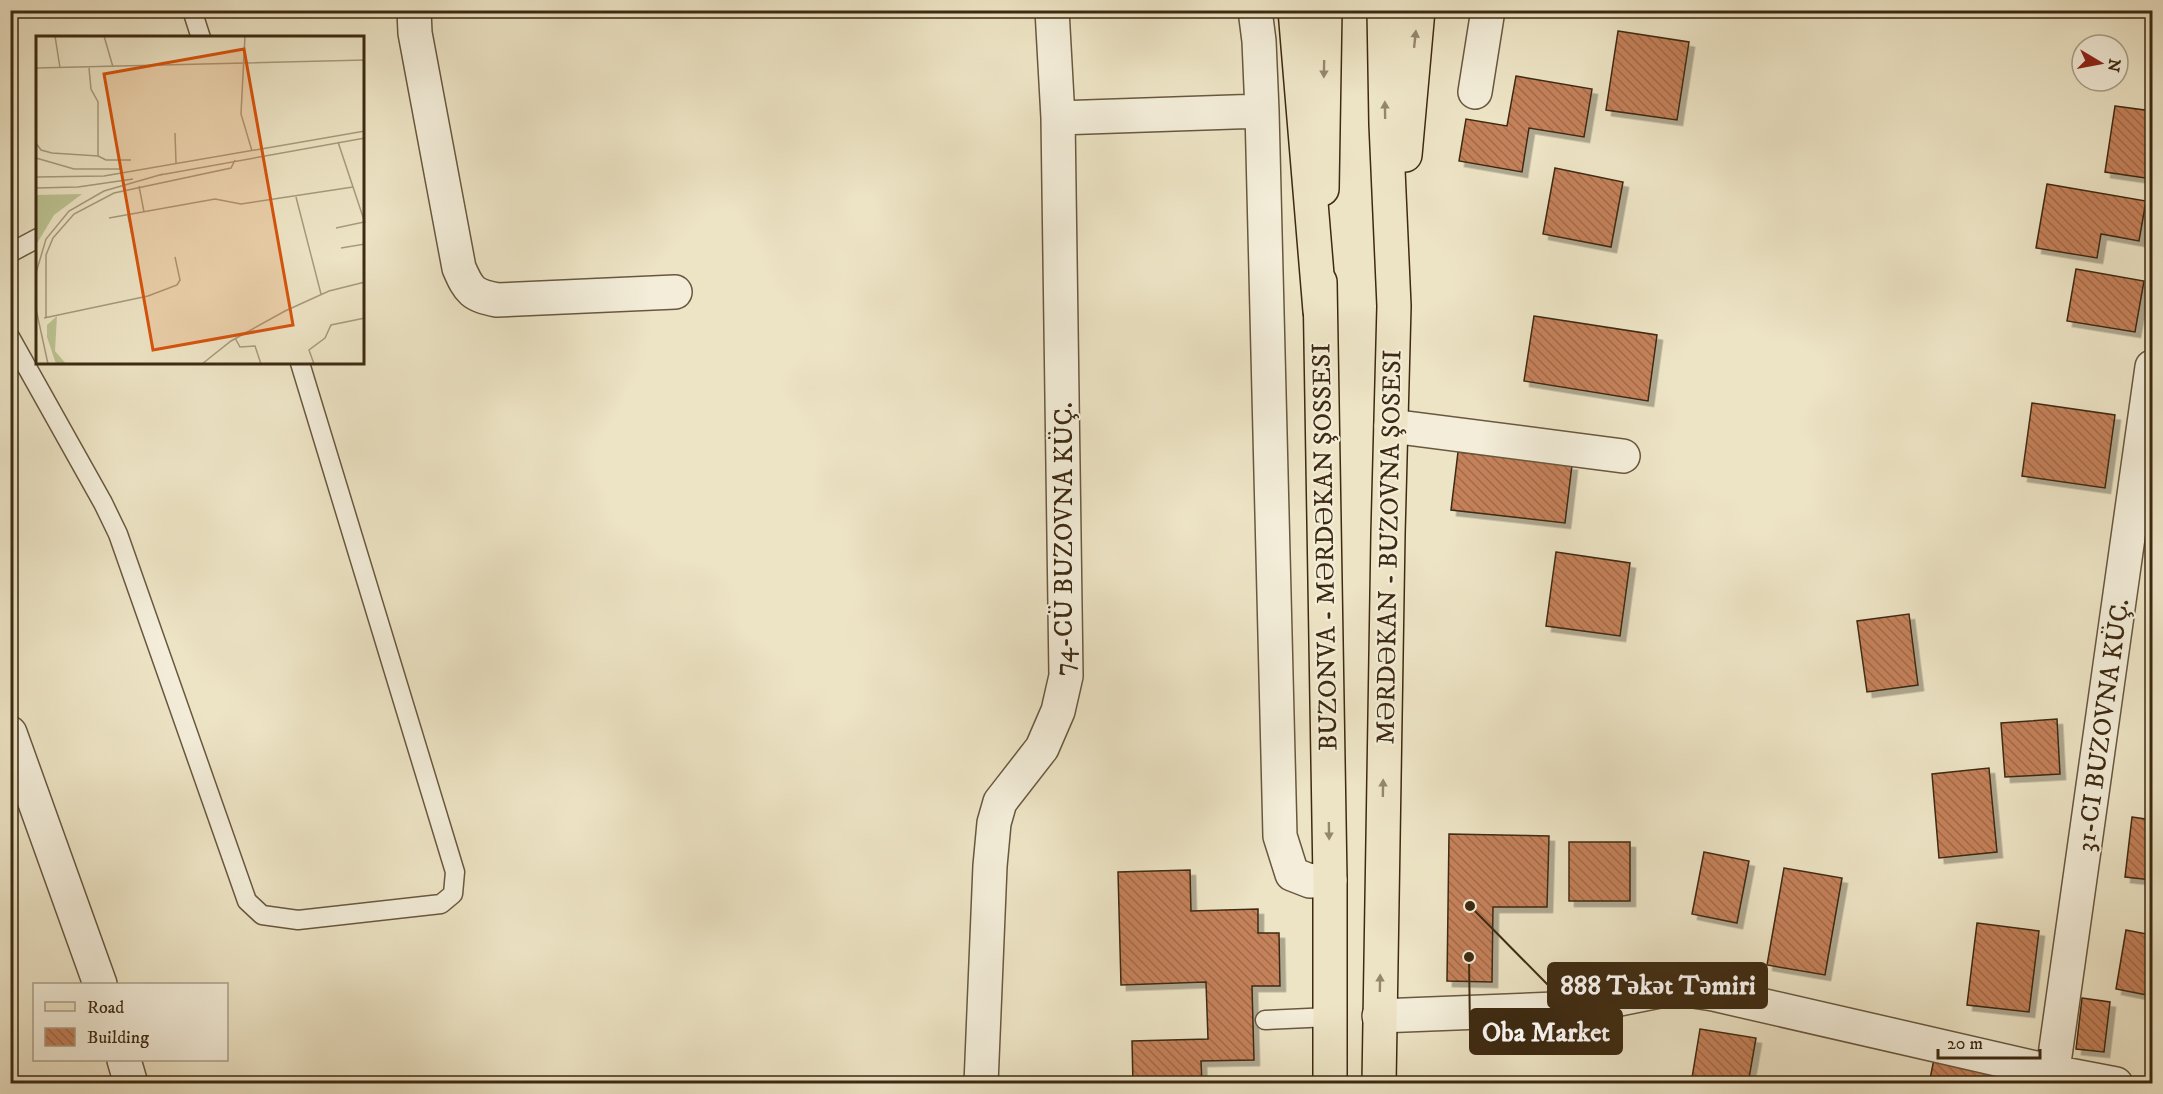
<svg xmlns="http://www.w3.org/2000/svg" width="2163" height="1094" font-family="'IM FELL DW Pica',serif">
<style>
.building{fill:url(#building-back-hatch);stroke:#3d2a12;stroke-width:1.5;filter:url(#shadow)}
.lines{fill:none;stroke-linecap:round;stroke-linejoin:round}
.lane-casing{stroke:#69583f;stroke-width:21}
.street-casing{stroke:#69583f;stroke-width:36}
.primary-casing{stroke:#3d2a12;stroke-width:36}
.highway-casing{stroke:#3d2a12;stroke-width:36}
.lane{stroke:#f3edd9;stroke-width:18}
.street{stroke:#f3edd9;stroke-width:33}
.primary{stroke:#ede4c5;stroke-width:33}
.highway{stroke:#ede4c5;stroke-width:33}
.oneway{fill:#95876c}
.labels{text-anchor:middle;stroke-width:4.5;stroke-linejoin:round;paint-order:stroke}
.street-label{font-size:26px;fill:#3d2a12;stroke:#f3edd9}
.inset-road{fill:none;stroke:#a79a7d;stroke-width:1.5}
.view{fill:#d7540d;fill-opacity:0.15;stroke:#d7540d;stroke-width:3}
.inset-edge{fill:none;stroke:#3d2a12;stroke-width:3}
.leader{fill:none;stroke:#3d2a12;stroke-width:2}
.callout-dot{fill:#3d2a12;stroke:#f3edd9;stroke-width:2}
.callout{fill:#3d2a12;stroke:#3d2a12;stroke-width:2}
.callout-label{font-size:27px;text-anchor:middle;font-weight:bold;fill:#fff}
</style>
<defs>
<pattern id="building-back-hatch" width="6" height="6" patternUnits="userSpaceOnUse" patternTransform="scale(1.5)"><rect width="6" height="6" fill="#c5815a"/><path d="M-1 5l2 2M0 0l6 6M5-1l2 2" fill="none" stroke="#a16a49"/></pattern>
<filter id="shadow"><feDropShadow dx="5.5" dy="5.5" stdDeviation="0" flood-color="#0004"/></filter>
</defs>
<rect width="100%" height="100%" fill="#ede4c5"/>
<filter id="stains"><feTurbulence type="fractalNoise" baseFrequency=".00333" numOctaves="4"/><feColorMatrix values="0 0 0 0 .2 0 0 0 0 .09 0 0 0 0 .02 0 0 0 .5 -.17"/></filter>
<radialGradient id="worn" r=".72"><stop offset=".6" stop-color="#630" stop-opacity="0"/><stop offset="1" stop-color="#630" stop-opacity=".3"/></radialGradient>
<!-- building -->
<path class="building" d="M1618,31L1689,42L1677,120L1606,110Z
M1516,76L1592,89L1584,137L1529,128L1522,172L1459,161L1466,119L1507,126Z
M2115,106L2152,111V179L2105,172Z
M1555,168L1623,182L1611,247L1543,234Z
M2047,184L2146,201L2139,241L2101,234L2097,258L2036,248Z
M2076,269L2144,281L2135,332L2067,321Z
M1534,316L1657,335L1648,401L1524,381Z
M2032,403L2115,415L2105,488L2022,476Z
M1458,452L1572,465L1565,523L1451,510Z
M1556,552L1630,563L1620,636L1546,626Z
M1909,614L1918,685L1867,692L1857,621Z
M2057,719L2060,774L2005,777L2001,723Z
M1989,768L1997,852L1939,858L1932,774Z
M2132,817L2152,820V880L2125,877Z
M1449,834L1549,836L1547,907H1493L1492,982L1447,981Z
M1569,842H1630V901H1569Z
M1704,852L1749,861L1737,923L1692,914Z
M1784,868L1842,878L1825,975L1767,965Z
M1190,870L1191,911L1258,909V933H1279L1280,986H1252L1254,1060L1201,1061L1202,1084H1133L1132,1041L1208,1039L1206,982L1121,985L1118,872Z
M1977,923L2039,931L2029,1012L1967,1005Z
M2126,930L2152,935V996L2116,989Z
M2082,998L2110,1002L2104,1052L2076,1049Z
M1700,1029L1756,1038L1748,1084H1691Z
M1934,1059L2017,1077L2016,1084H1929Z"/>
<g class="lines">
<!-- lane casing -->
<g class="lane-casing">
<path id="lane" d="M192,10L201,38
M10,253L38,238
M10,337L103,503L118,534L247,901L262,915L298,920L441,904L453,894L455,872L300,363
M1265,1020L1330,1017"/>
</g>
<!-- street casing -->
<g class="street-casing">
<path id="street" d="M414,10L415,33L459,268C469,291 472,295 497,300L675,292
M1255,10L1259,41L1262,111L1280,836L1292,874L1310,881L1330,880
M1475,92L1488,10
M1058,118L1262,111
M1391,426L1623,456
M10,733L100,984
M1379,1016L1555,1009L1595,1004L1674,988L1713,994L2053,1072L2116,1084
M124,1060L131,1084
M981,1084L990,866L994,823L1000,802L1042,748L1058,711L1066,676L1058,118L1052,10
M2051,1084L2152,367"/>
</g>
<!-- primary casing -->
<g class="primary-casing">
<path id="primary" d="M1405,155L1418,10
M1322,189L1325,10
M1320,282L1330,880V1084
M1379,1084L1388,534L1394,306L1386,124L1384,10"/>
</g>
<!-- highway casing -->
<g class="highway-casing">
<path id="highway" d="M1295,10L1320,311"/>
</g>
<!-- lane -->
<use href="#lane" class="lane"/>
<!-- street -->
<use href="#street" class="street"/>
<!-- primary -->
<use href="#primary" class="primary"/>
<!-- highway -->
<use href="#highway" class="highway"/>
</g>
<!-- one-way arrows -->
<defs><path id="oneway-solid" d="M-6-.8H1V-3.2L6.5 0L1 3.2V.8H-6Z" transform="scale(1.5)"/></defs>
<g class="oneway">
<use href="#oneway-solid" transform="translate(1415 39) rotate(-84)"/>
<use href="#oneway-solid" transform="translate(1324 69) rotate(91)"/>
<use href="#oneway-solid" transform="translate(1385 110) rotate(-91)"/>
<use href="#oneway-solid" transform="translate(1383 788) rotate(-89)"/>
<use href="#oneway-solid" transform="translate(1329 831) rotate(89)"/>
<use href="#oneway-solid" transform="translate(1380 983) rotate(-89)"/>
</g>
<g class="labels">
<!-- street labels -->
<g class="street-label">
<text transform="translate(1063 539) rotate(-90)" y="9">74-CÜ BUZOVNA KÜÇ.</text>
<text transform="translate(1324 547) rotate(-91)" y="9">BUZONVA - MƏRDƏKAN ŞOSSESI</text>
<text transform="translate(1388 547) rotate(-89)" y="9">MƏRDƏKAN - BUZOVNA ŞOSESI</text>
<text transform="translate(2102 725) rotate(-82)" y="9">31-CI BUZOVNA KÜÇ.</text>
</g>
</g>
<!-- overview -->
<g transform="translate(36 36)">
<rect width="328" height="328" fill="#ede4c5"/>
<path d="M46,158L18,179L0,209V159ZM21,280L19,315L30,328H20L11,301V289Z" fill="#bcc392"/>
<path class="inset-road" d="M19,0L24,32M68,0L77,31M209,0L205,78L216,115M0,32L329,24M139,97L140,127M302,106L329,187M0,107L5,114L16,117L62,120V66L55,53L53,32M62,120L70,124H95M0,122L38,133H84M124,139L329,102M0,141L68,140L329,95M103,150L108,176M0,152L42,151L97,143M260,161L285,258M92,180L96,199M73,182L179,163L205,168L317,151M300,192L328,186M305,212L329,208M0,237L10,203L33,175L68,155L127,138M0,273L12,328M10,281V219L17,202L38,178L78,157L195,132L199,124M8,282L112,260L141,249L144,244L139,221M199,302L204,311L219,310L225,328M166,328L195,305L249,275L293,255L329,246M278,328L273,314L289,302L295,289L329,282"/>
<path class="view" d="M208,13L257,289L117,314L68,38Z"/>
<rect width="328" height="328" class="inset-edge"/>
</g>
<!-- callouts -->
<path class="leader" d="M1470 906L1548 985M1469 957L1470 1031"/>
<g class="callout-dot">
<circle cx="1470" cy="906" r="6"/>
<circle cx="1469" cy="957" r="6"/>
</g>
<g class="callout">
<rect x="1548" y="963" width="219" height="45" rx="6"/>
<rect x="1470" y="1009" width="152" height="45" rx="6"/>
</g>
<g class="callout-label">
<text x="1658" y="994">888 Təkət Təmiri</text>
<text x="1546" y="1041">Oba Market</text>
</g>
<!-- margin -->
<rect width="2163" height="1094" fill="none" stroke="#ede4c5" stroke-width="36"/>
<rect x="12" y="12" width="2139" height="1070" fill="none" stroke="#3d2a12" stroke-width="3"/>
<rect x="18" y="18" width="2127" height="1058" fill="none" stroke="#3d2a12" stroke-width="1.5"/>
<!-- legend -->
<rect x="33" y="983" width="195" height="78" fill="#f3edd9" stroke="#aa9f89" stroke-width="1.5"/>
<rect x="45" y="1002" width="30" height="9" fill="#ede4c5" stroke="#aa9f89" stroke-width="1.5"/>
<text x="87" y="1013" font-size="18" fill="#3d2a12">Road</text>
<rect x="45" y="1028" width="30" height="18" fill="url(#building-back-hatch)" stroke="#aa9f89" stroke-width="1.5"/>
<text x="87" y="1043" font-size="18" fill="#3d2a12">Building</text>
<!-- north arrow -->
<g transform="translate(2100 63) rotate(100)"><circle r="28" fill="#f3edd9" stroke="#aa9f89" stroke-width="1.5"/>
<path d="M0-4.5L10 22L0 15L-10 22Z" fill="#8f2418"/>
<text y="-9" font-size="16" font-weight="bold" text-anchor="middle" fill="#3d2a12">N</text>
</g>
<!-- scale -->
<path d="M1938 1049v9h102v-9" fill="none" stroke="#3d2a12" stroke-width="3"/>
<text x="1947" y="1049" font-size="18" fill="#3d2a12" stroke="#f3edd9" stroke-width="4.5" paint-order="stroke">20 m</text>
<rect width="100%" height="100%" filter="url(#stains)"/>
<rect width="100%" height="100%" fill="url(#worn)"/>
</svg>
